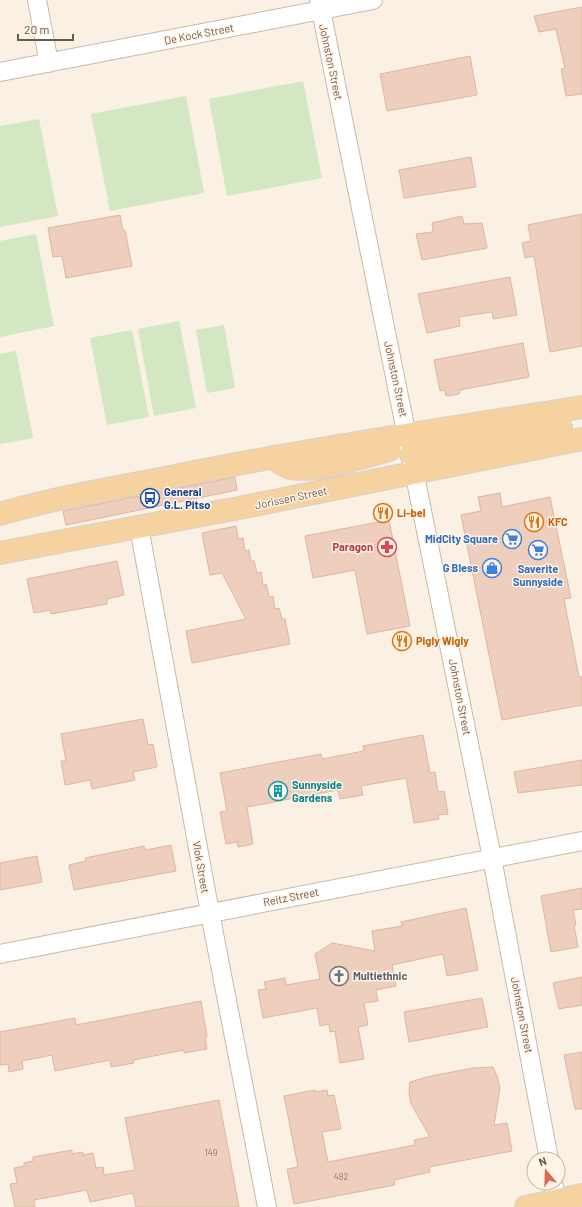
<svg xmlns="http://www.w3.org/2000/svg" width="582" height="1207" font-family="Barlow,sans-serif">
<style>
.green{fill:#d2e7c2}
.building{fill:#eecebc;stroke:#dfb59e}
.lines{fill:none;stroke-linecap:round;stroke-linejoin:round}
.minor-casing{stroke:#cab8aa;stroke-width:20}
.major-casing{stroke:#d7d0cd;stroke-width:24}
.minor{stroke:#fff;stroke-width:18}
.major{stroke:#f5d29f;stroke-width:22}
.labels{text-anchor:middle;stroke-width:3;stroke-linejoin:round;paint-order:stroke}
.number-label{font-size:9px;fill:#907567}
.street-label{font-size:11px;fill:#70574b;stroke:#fef5e8}
.transit-label{font-size:11px;font-weight:bold;fill:#164399;stroke:#fef5e8;text-anchor:start}
.food-label{font-size:11px;font-weight:bold;fill:#c56008;stroke:#fef5e8;text-anchor:start}
.shop-label{font-size:11px;font-weight:bold;fill:#366cbe;stroke:#fef5e8;text-anchor:end}
.health-label{font-size:11px;font-weight:bold;fill:#be3a42;stroke:#fef5e8;text-anchor:end}
.culture-label{font-size:11px;font-weight:bold;fill:#0d838f;stroke:#fef5e8;text-anchor:start}
.worship-label{font-size:11px;font-weight:bold;fill:#5b616d;stroke:#fef5e8;text-anchor:start}
</style>
<rect width="100%" height="100%" fill="#faf0e3"/>
<!-- green -->
<path class="green" d="M303,81L322,178L227,196L209,99Z
M186,96L204,193L110,211L91,114Z
M39,119L58,216L0,227V126Z
M36,234L54,326L0,337V241Z
M179,321L196,408L154,416L138,329Z
M224,325L235,388L207,393L196,330Z
M132,330L149,417L107,425L90,338Z
M16,351L33,438L0,444V354Z"/>
<!-- building -->
<path class="building" d="M582,7V94L566,96L561,69L565,68L556,29L539,32L534,16Z
M470,56L477,95L387,111L380,74Z
M471,157L476,187L404,198L399,170Z
M582,214V346L550,352L534,256L525,258L522,243L531,241L528,225Z
M120,215L123,231L125,230L132,266L66,278L62,256L53,257L48,228Z
M462,216L464,224L482,223L487,248L422,260L416,234L433,232L432,223Z
M510,277L517,315L493,319L492,312L459,317L460,326L427,333L418,294Z
M523,343L529,377L460,390L459,394L446,396L445,390L440,391L434,360Z
M235,477L237,490L66,525L63,511Z
M500,493L502,507L550,497L571,598L564,599L579,677H582V705L502,720L461,515L481,511L478,497Z
M389,520L410,626L367,634L355,570L313,578L305,536Z
M236,526L238,539L243,538L245,551L249,550L251,561H254L257,573L261,572L263,585L266,584L269,597L273,596L275,609L279,608L282,619H285L290,644L192,663L186,631L246,619L222,573L210,575L202,533Z
M117,561L124,595L107,599V604L51,614L50,610L34,613L27,579Z
M143,719L148,745L153,744L157,767L133,772L135,780L92,789L90,780L65,785L61,761H66L61,734Z
M423,735L430,773L435,772L438,792L444,791L448,814L438,815L439,819L414,823L406,778L361,786L363,795L340,799L338,790L247,807L253,844L238,847L237,842L226,844L220,812L227,811L220,773L321,754L322,759L364,751L363,746Z
M582,760V785L518,793L514,772Z
M171,845L176,871L74,890L69,865L86,861L85,858L144,846L145,850Z
M37,856L42,882L0,890V863Z
M582,888V909L573,910L576,925H574L578,947L551,952L541,896Z
M466,908L478,970L447,976L443,954L392,965L396,986L376,990L378,1001L364,1003L368,1025L358,1027L364,1059L340,1063L335,1031L330,1032L329,1024L320,1026L317,1008L263,1018L258,990L266,989L264,982L285,978L286,985L320,979L315,954L332,943L375,951L372,931L402,926L401,922Z
M582,977V1005L559,1009L553,983Z
M482,998L488,1027L409,1042L404,1012Z
M201,1001L207,1037L205,1038L207,1049L184,1053V1050L133,1060L134,1063L111,1067L110,1060L55,1071L52,1055L22,1061L23,1069L9,1072L8,1064L0,1065V1032L75,1018L76,1025Z
M582,1052V1109H575L564,1055Z
M493,1067L497,1076L500,1088L494,1125L507,1123L512,1151L429,1167L430,1172L394,1180L395,1185L294,1204L287,1169L298,1167L284,1096L315,1090V1092L327,1090L328,1096L334,1095L341,1129L322,1132L328,1162L415,1145L414,1140L430,1137L411,1104L409,1093L410,1082L431,1076L473,1068Z
M219,1100L239,1207H136L133,1193L90,1202L87,1190L34,1200L35,1207H15L10,1184L17,1183L14,1168L24,1166V1163L33,1161V1157L72,1150V1154L83,1152V1155L93,1153L96,1168L103,1167L104,1175L135,1170L125,1118Z"/>
<g class="lines">
<!-- minor casing -->
<g class="minor-casing">
<path id="minor" d="M37,0L49,63
M319,0L492,858L549,1159
M0,72L373,0
M139,527L210,913L267,1207
M0,954L582,841
M553,1183L557,1201"/>
</g>
<!-- major casing -->
<g class="major-casing">
<path id="major" d="M411,454L561,428
M272,457C277,460 282,465 288,467C308,475 367,456 389,450
M0,514C54,498 110,489 165,478C303,450 443,429 582,407
M0,553L239,508L582,439
M526,1207L582,1195"/>
</g>
<!-- minor -->
<use href="#minor" class="minor"/>
<!-- major -->
<use href="#major" class="major"/>
</g>
<!-- icons -->
<defs>
<g id="bus-ring" transform="scale(1)"><circle r="9.5" fill="#fef5e8" stroke="#1a4fb4" stroke-width="1.5"/><path d="M-5-6H5V4H4V6H2V4H-2V6H-4V4H-5ZM-3.5-4V0h7V-4ZM-3.5 1.2v1.5H-2V1.2ZM2 1.2v1.5H3.5V1.2Z" fill="#1a4fb4"/></g>
<g id="restaurant-ring" transform="scale(1)"><circle r="9.5" fill="#fef5e8" stroke="#e8710a" stroke-width="1.5"/><path d="M-5-6h1v4h1v-4h1v4h1v-4h1v5L-1.5 .5V6h-2V.5L-5-1ZM5-6V6H3V1.5H1.5Q1.5-4 5-6Z" fill="#e8710a"/></g>
<g id="supermarket-ring" transform="scale(1)"><circle r="9.5" fill="#fef5e8" stroke="#3f7fe0" stroke-width="1.5"/><path d="M-6-5.5h2.5l.6 2H6L4.5 2H-2.5L-4.4-4H-6ZM-1.5 3.2a1.3 1.3 0 1 0 .1 0ZM3 3.2a1.3 1.3 0 1 0 .1 0Z" fill="#3f7fe0"/></g>
<g id="pharmacy-ring" transform="scale(1)"><circle r="9.5" fill="#fef5e8" stroke="#e0444e" stroke-width="1.5"/><path d="M-2-6h4v4h4v4h-4v4h-4v-4h-4v-4h4Z" fill="#e0444e"/></g>
<g id="shop-ring" transform="scale(1)"><circle r="9.5" fill="#fef5e8" stroke="#3f7fe0" stroke-width="1.5"/><path d="M-5-2.5h2.3a2.7 3.5 0 0 1 5.4 0H5L5.5 6h-11ZM-1.5-2.5h3a1.5 2.3 0 0 0-3 0Z" fill="#3f7fe0"/></g>
<g id="building-ring" transform="scale(1)"><circle r="9.5" fill="#fef5e8" stroke="#0f9aa8" stroke-width="1.5"/><path d="M-4-6H4V6H1V3H-1V6H-4ZM-2.5-4.3h1.7v1.8h-1.7ZM.8-4.3h1.7v1.8H.8ZM-2.5-1h1.7V.8h-1.7ZM.8-1h1.7V.8H.8Z" fill="#0f9aa8"/></g>
<g id="church-ring" transform="scale(1)"><circle r="9.5" fill="#fef5e8" stroke="#6b7280" stroke-width="1.5"/><path d="M-1.2-6h2.4v3.5h3.3v2.4h-3.3V6h-2.4V-.1h-3.3v-2.4h3.3Z" fill="#6b7280"/></g>
</defs>
<g fill-rule="evenodd">
<use href="#bus-ring" x="150" y="498"/>
<use href="#restaurant-ring" x="383" y="513"/>
<use href="#restaurant-ring" x="534" y="522"/>
<use href="#supermarket-ring" x="512" y="539"/>
<use href="#pharmacy-ring" x="387" y="547"/>
<use href="#supermarket-ring" x="538" y="550"/>
<use href="#shop-ring" x="492" y="568"/>
<use href="#restaurant-ring" x="402" y="641"/>
<use href="#building-ring" x="278" y="791"/>
<use href="#church-ring" x="339" y="976"/>
</g>
<g class="labels">
<!-- number labels -->
<g class="number-label">
<text x="211" y="1156">149</text>
<text x="341" y="1180">482</text>
</g>
<!-- street labels -->
<g class="street-label">
<text transform="translate(199 34) rotate(-11)" y="4">De Kock Street</text>
<text transform="translate(331 62) rotate(78)" y="4">Johnston Street</text>
<text transform="translate(396 379) rotate(78)" y="4">Johnston Street</text>
<text transform="translate(291 498) rotate(-12)" y="4">Jorissen Street</text>
<text transform="translate(460 697) rotate(79)" y="4">Johnston Street</text>
<text transform="translate(201 867) rotate(80)" y="4">Vlok Street</text>
<text transform="translate(291 897) rotate(-11)" y="4">Reitz Street</text>
<text transform="translate(522 1015) rotate(79)" y="4">Johnston Street</text>
</g>
<!-- transit labels -->
<g class="transit-label">
<text x="164" y="496">General<tspan x="164" dy="13">G.L. Pitso</tspan></text>
</g>
<!-- food labels -->
<g class="food-label">
<text x="397" y="517">Li-bel</text>
<text x="548" y="526">KFC</text>
<text x="416" y="645">Pigly Wigly</text>
</g>
<!-- shop labels -->
<g class="shop-label">
<text x="498" y="543">MidCity Square</text>
<text x="478" y="572">G Bless</text>
<text x="538" y="573" text-anchor="middle">Saverite<tspan x="538" dy="13">Sunnyside</tspan></text>
</g>
<!-- health labels -->
<g class="health-label">
<text x="373" y="551">Paragon</text>
</g>
<!-- culture labels -->
<g class="culture-label">
<text x="292" y="789">Sunnyside<tspan x="292" dy="13">Gardens</tspan></text>
</g>
<!-- worship labels -->
<g class="worship-label">
<text x="353" y="980">Multiethnic</text>
</g>
</g>
<!-- north arrow -->
<g transform="translate(546 1171) rotate(341)"><circle r="19" fill="#fef5e8" stroke="#c5b6a9"/>
<path d="M0-3L7 15L0 10L-7 15Z" fill="#dd6a4f"/>
<text y="-6" font-size="11" font-weight="bold" text-anchor="middle" fill="#70574b">N</text>
</g>
<!-- scale -->
<path d="M18 34v6h55v-6" fill="none" stroke="#70574b" stroke-width="2"/>
<text x="24" y="34" font-size="12" fill="#70574b" stroke="#fef5e8" stroke-width="3" paint-order="stroke">20 m</text>
</svg>
